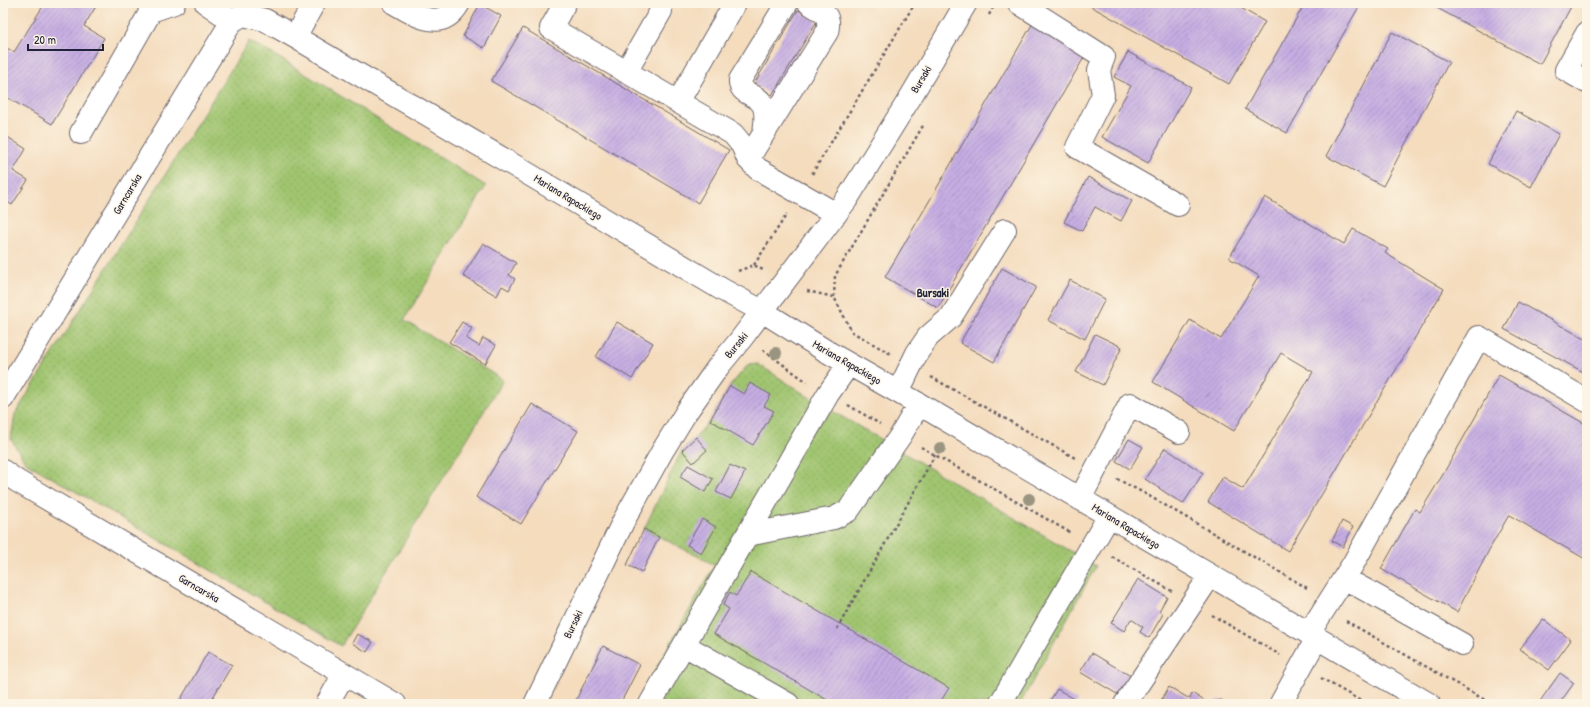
<svg xmlns="http://www.w3.org/2000/svg" width="1590" height="707" font-family="'Patrick Hand',sans-serif">
<style>
.grass{fill:url(#grass-dots);stroke:#617456}
.building{fill:url(#building-hatch)}
.lines{fill:none;stroke-linecap:round;stroke-linejoin:round}
.minor-casing{stroke:#6c6368;stroke-width:24}
.path{stroke:#6c6368;stroke-width:2.5;stroke-dasharray:3 3;stroke-linecap:butt}
.minor{stroke:#fff;stroke-width:22}
.tree{fill:#999580}
.labels{text-anchor:middle;stroke-width:3;stroke-linejoin:round;paint-order:stroke}
.street-label{font-size:11px;fill:#22223b;stroke:#fcf5e5}
.neighbourhood-label{font-size:12px;font-weight:bold;fill:#22223b;stroke:#fcf5e5}
</style>
<defs>
<pattern id="grass-dots" width="8" height="8" patternUnits="userSpaceOnUse"><rect width="8" height="8" fill="#a0c570"/><path d="M2 2h.1M6 6h.1" fill="none" stroke="#8aa962" stroke-width="1.8" stroke-linecap="round"/></pattern>
<pattern id="building-hatch" width="6" height="6" patternUnits="userSpaceOnUse"><rect width="6" height="6" fill="#c6ade3"/><path d="M-1 1l2-2M0 6l6-6M5 7l2-2" fill="none" stroke="#a08cb9"/></pattern>
</defs>
<rect width="100%" height="100%" fill="#fcf5e5"/>
<filter id="ink" filterUnits="userSpaceOnUse"><feTurbulence type="fractalNoise" baseFrequency=".025" numOctaves="2"/><feDisplacementMap in="SourceGraphic" scale="8" xChannelSelector="R" yChannelSelector="G"/><feConvolveMatrix kernelMatrix="1 2 1 2 8 2 1 2 1" color-interpolation-filters="sRGB"/></filter>
<filter id="wash" filterUnits="userSpaceOnUse"><feTurbulence type="fractalNoise" baseFrequency=".012" numOctaves="4" result="noise"/><feDisplacementMap in="SourceGraphic" scale="16" xChannelSelector="R" yChannelSelector="G"/><feGaussianBlur stdDeviation="0.9" result="paint"/><feColorMatrix in="noise" values="0 0 0 0 0 0 0 0 0 0 0 0 0 0 0 0 0 1.4 0 .05"/><feComposite in="paint" operator="in"/></filter>
<g filter="url(#wash)">
<rect width="100%" height="100%" fill="#f4dcbd"/>
<!-- grass -->
<path class="grass" d="M249,41L276,56L486,186L404,320L503,380L341,646L25,462L11,439L15,414Z
M758,364L812,399L1096,566L1020,704H636L715,565L644,529L682,450L696,437L710,420L730,386L748,365Z"/>
<g id="blocks">
<!-- building -->
<path class="building" d="M45,3H98L84,26L104,38L52,124L3,95V46L14,52Z
M1085,3H1232L1265,22L1229,84Z
M1305,3H1361L1287,133L1245,109Z
M1428,3H1573L1540,64Z
M480,4L501,16L484,48L463,36Z
M798,10L817,21L772,95L754,84Z
M1033,23L1086,54L938,308L885,277Z
M523,28L729,150L698,203L491,81Z
M1392,32L1449,62L1383,186L1326,156Z
M1128,52L1191,87L1148,163L1102,137L1131,86L1114,77Z
M1516,111L1559,134L1531,187L1488,164Z
M3,134L26,149L13,171L28,180L12,205L3,199Z
M1088,177L1132,201L1121,221L1095,207L1082,231L1064,222Z
M1265,197L1344,244L1353,229L1388,249L1385,253L1444,289L1288,551L1208,502L1223,477L1243,489L1313,372L1281,353L1234,431L1153,382L1190,320L1221,339L1259,276L1229,258Z
M483,243L516,263L509,275L515,279L509,290L502,286L497,296L463,276Z
M1002,268L1036,287L994,362L960,343Z
M1070,280L1105,299L1085,339L1048,320Z
M1518,302L1587,340V374L1504,329Z
M462,322L472,328L466,338L479,346L483,338L496,345L485,364L449,342Z
M617,322L653,343L632,379L596,357Z
M1095,334L1122,347L1103,385L1076,372Z
M1499,375L1587,425V560L1509,515L1489,550L1457,612L1381,569L1415,509L1420,512L1442,476Z
M750,383L771,395L764,406L774,411L753,445L710,420L730,386L744,394Z
M532,404L578,431L521,524L476,497Z
M696,437L707,450L693,463L682,450Z
M1129,439L1143,447L1130,469L1116,461Z
M1165,448L1203,473L1183,504L1145,479Z
M688,465L713,479L705,492L680,477Z
M730,465L745,472L731,499L716,492Z
M702,519L716,527L701,553L687,545Z
M1342,521L1353,527L1343,547L1332,541Z
M644,529L659,537L642,572L627,565Z
M751,572L949,688L939,704H834L714,634L729,609L723,605L730,592L736,596Z
M1138,579L1167,597L1159,611L1163,614L1149,638L1140,632L1143,627L1131,619L1124,631L1111,623Z
M1543,619L1571,640L1549,670L1520,649Z
M357,634L373,642L367,652L352,643Z
M603,646L640,665L620,704H574Z
M208,652L232,665L209,704H178Z
M1092,653L1134,678L1122,697L1080,672Z
M1560,673L1574,683L1559,704H1538Z
M1169,687L1190,699L1192,693L1209,704H1159Z
M1057,689L1078,701L1076,704H1048Z
M1221,700L1229,704H1212L1217,701Z"/>
</g>
</g>
<g filter="url(#ink)">
<use href="#blocks" fill-opacity="0" stroke="#6c6368" stroke-width="1"/>
<g class="lines">
<!-- minor casing -->
<g class="minor-casing">
<path id="minor" d="M206,3L232,21
M394,3C417,16 442,33 459,3
M565,3L551,28L733,134L742,145L748,159L758,169L836,214
M1019,3L1104,57L1099,70L1103,95L1077,147L1178,205
M151,11L174,3
M1587,33L1566,70L1587,82
M295,37L314,3
M626,72L661,11
M678,102L735,3
M81,133L151,11L148,3
M764,133C765,124 768,110 761,102C754,93 739,94 740,80L787,3
M748,159L827,32C832,14 821,11 809,3
M898,392L917,353L928,337L951,317L1005,230
M3,398L232,21L243,15L265,20L295,37L515,166L723,290L762,311L826,351L919,404L1429,704
M3,471L17,481L395,704
M1080,499L1130,404L1179,432
M747,535L834,518L848,511L901,435L919,404
M1344,578L1462,644
M1309,633L1353,564L1479,337L1587,401
M684,645L788,704
M1281,703L1317,638
M327,704L344,674
M535,704L624,520L663,450L687,411L718,367L741,339L847,199L910,98L966,3
M650,704L828,394L849,364
M1000,704L1109,516
M1125,704L1210,576"/>
</g>
<!-- path -->
<path class="path" d="M3,10L7,3
M989,15L994,5
M812,174L915,3
M754,265L787,214
M738,271L754,265L763,270
M807,291L834,297L852,332L891,354
M834,297L835,276L924,124
M763,350L807,382
M931,377L1075,458
M848,405L880,424
M921,447L1071,533
M1117,479L1144,493L1309,589
M1112,557L1172,591
M1212,615L1280,655
M1346,621L1492,704
M837,629L935,455
M1321,678L1366,704"/>
<!-- minor -->
<use href="#minor" class="minor"/>
</g>
<!-- trees -->
<g class="tree">
<circle cx="776" cy="353" r="6"/>
<circle cx="940" cy="448" r="6"/>
<circle cx="1029" cy="499" r="6"/>
</g>
</g>
<g class="labels">
<!-- street labels -->
<g class="street-label">
<text transform="translate(921 79) rotate(-59)" y="4">Bursaki</text>
<text transform="translate(127 194) rotate(-59)" y="4">Garncarska</text>
<text transform="translate(568 197) rotate(31)" y="4">Mariana Rapackiego</text>
<text transform="translate(736 345) rotate(-51)" y="4">Bursaki</text>
<text transform="translate(847 362) rotate(30)" y="4">Mariana Rapackiego</text>
<text transform="translate(1126 526) rotate(31)" y="4">Mariana Rapackiego</text>
<text transform="translate(199 588) rotate(30)" y="4">Garncarska</text>
<text transform="translate(573 624) rotate(-64)" y="4">Bursaki</text>
</g>
<!-- neighbourhood labels -->
<g class="neighbourhood-label">
<text x="933" y="297">Bursaki</text>
</g>
</g>
<!-- margin -->
<rect width="1590" height="707" fill="none" stroke="#fcf5e5" stroke-width="16"/>
<!-- scale -->
<path d="M28 44v6h75v-6" fill="none" stroke="#22223b" stroke-width="2"/>
<text x="34" y="44" font-size="12" fill="#22223b" stroke="#fcf5e5" stroke-width="3" paint-order="stroke">20 m</text>
</svg>
